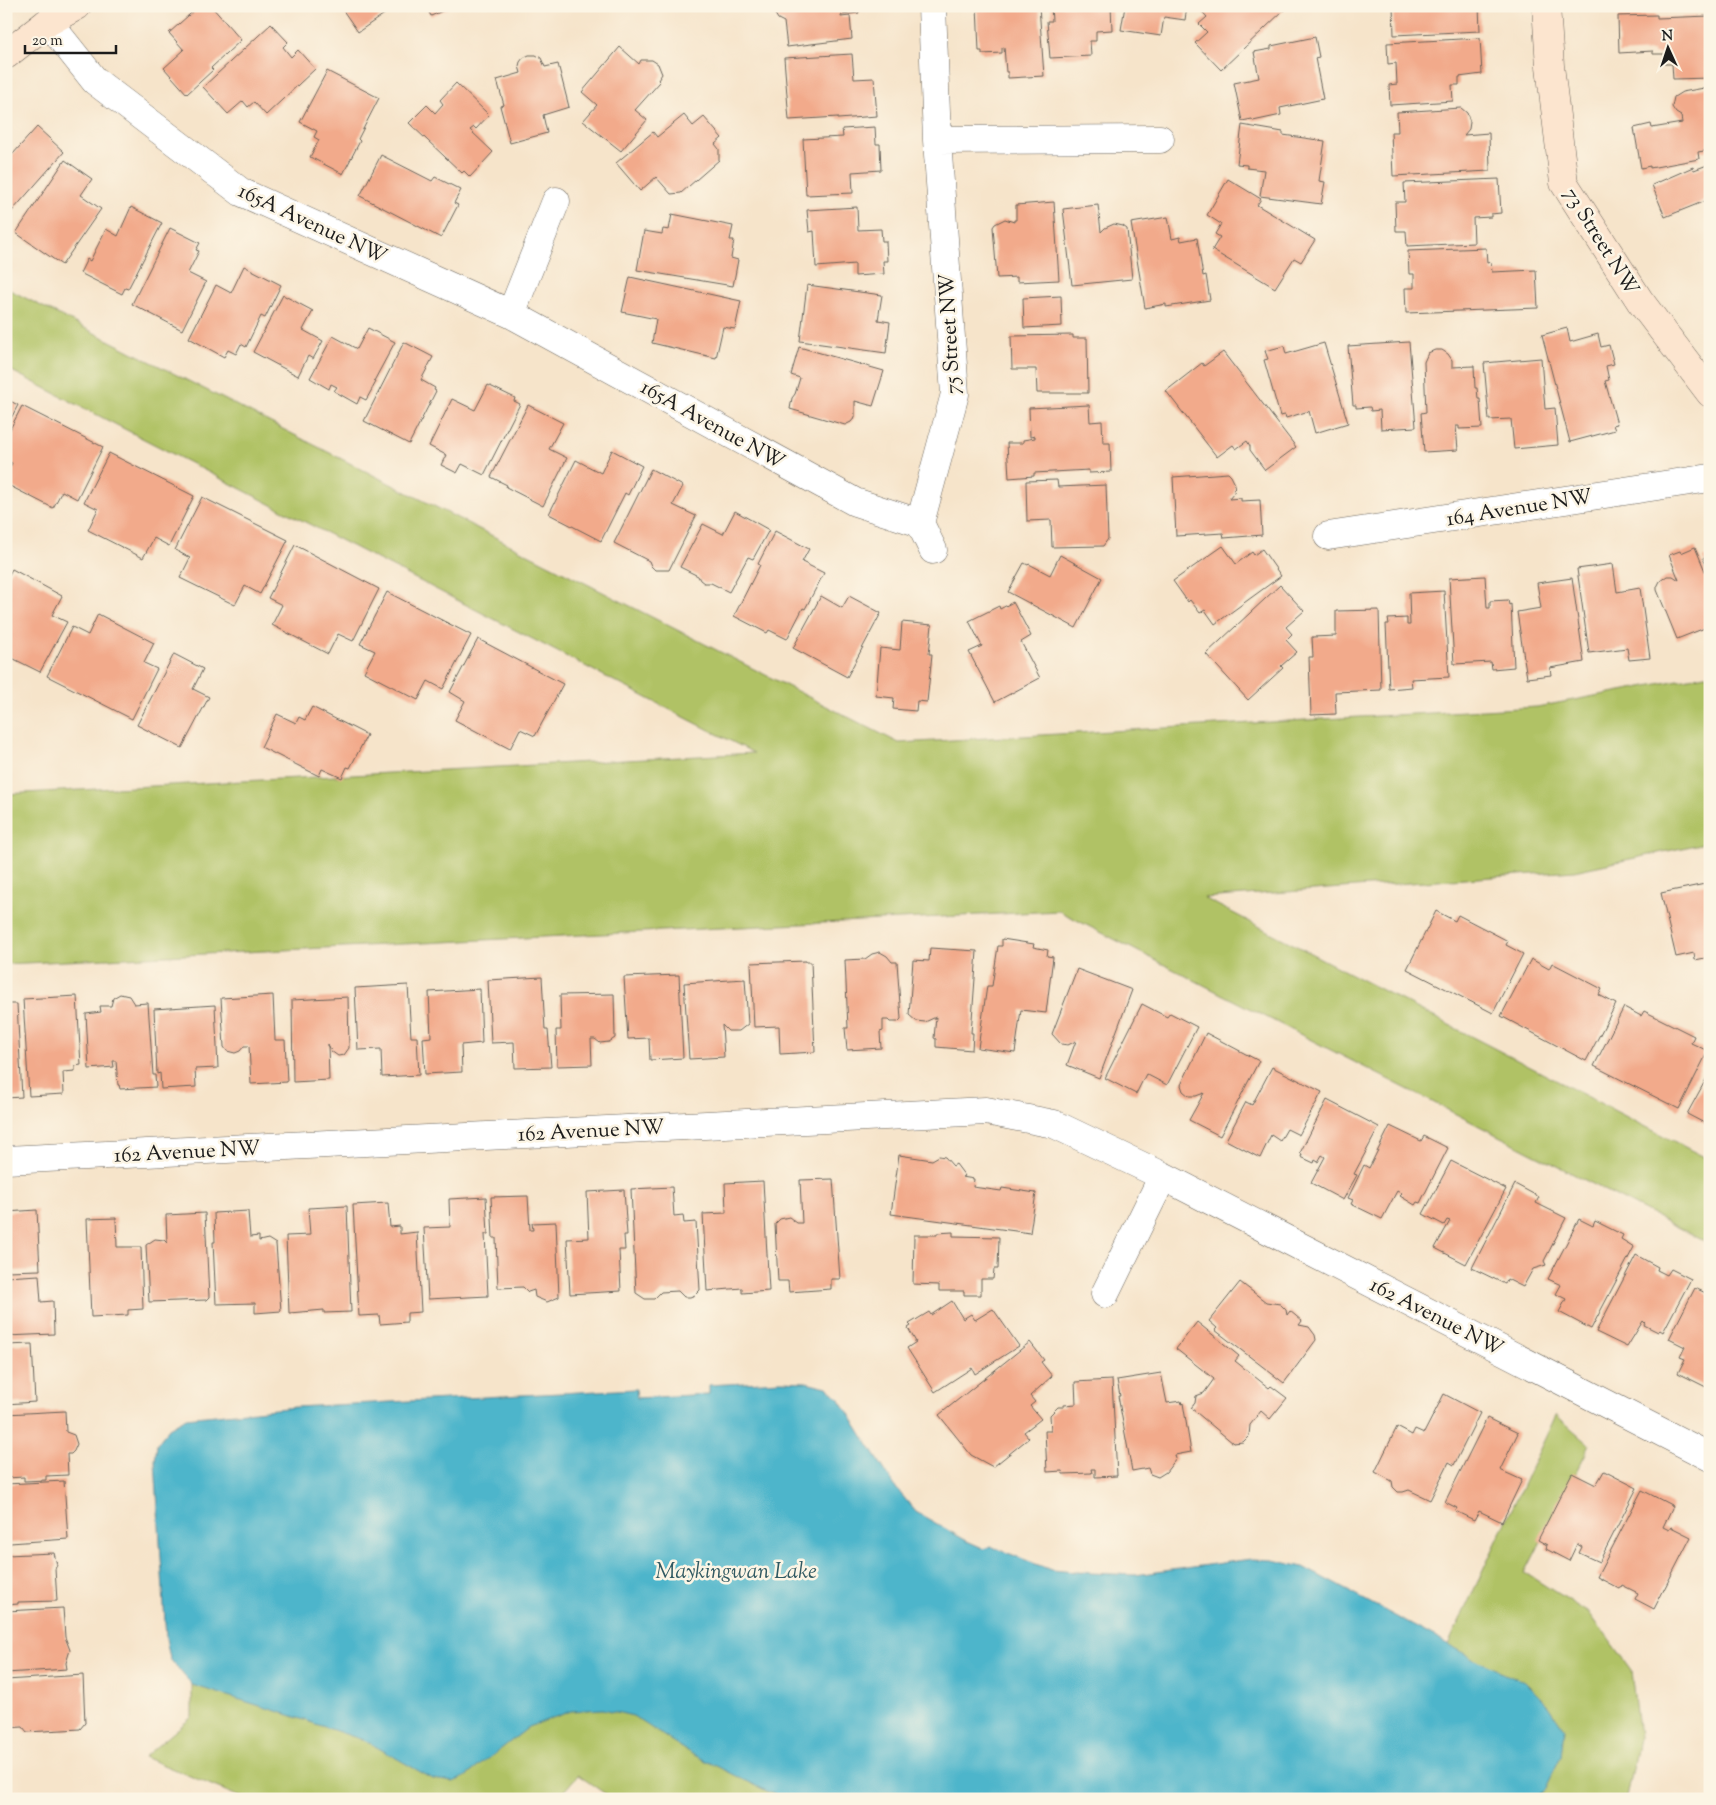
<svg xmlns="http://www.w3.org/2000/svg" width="1716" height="1805" font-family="'Sorts Mill Goudy',serif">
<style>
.green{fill:#b0c265;stroke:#666f40}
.water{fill:#4db5cb;stroke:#346874}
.building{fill:#f2aa8b}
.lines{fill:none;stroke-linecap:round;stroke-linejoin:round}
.street-casing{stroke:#686259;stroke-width:29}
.secondary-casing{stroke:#686259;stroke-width:29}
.street{stroke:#fff;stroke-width:28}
.secondary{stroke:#fce5cf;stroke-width:28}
.labels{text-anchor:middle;stroke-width:5;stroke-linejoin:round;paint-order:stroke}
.street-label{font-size:21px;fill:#1c1c1c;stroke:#fcf5e5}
.water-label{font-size:22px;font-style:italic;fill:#305962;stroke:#fcf5e5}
</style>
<rect width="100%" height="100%" fill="#fcf5e5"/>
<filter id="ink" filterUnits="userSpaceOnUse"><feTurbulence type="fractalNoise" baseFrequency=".02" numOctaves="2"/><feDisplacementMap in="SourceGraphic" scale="10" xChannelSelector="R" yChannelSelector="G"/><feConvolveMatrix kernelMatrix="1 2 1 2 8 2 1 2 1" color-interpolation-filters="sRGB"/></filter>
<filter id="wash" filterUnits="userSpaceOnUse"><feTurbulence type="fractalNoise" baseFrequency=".0096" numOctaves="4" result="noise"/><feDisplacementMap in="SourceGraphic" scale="20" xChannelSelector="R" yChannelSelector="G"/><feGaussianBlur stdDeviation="1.12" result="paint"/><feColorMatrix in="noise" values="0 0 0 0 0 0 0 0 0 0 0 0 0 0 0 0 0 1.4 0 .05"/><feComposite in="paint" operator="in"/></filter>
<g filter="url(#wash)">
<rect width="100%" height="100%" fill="#f6e4ca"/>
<!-- green -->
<path class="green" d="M6,288L899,743L1537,707L1710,674V842L1574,871L1204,898L1710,1160V1244L1059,911L6,964V794L754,753L6,368Z
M1556,1415L1590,1445L1525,1573L1590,1614L1631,1670L1639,1738L1627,1799H1209L1461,1775L1448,1645Z
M578,1680L978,1799H613L578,1775L557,1799H245L144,1757L192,1717V1685L425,1721Z"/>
<!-- water -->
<path class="water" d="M781,1381L806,1382L827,1387L839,1398L896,1488L916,1512L967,1541L985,1549L990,1546L1051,1570L1090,1573L1135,1575L1251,1559L1273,1560L1303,1567L1483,1663L1525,1682L1548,1705L1564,1729L1561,1756L1544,1791L1533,1799H783L690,1753L633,1716L603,1709L571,1711L529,1727L465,1777L453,1782L433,1779L366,1741L286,1714L192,1685L170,1659L166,1638L155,1461L157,1444L169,1428L186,1418L296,1407L636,1389L637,1398L709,1394V1385Z"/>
<g id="blocks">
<!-- building -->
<path class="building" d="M199,6H211L241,40L211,68L213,70L187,94L164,68L184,50L169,33Z
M340,6H396L358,32Z
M426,6H453L431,16Z
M778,6H870V9L858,11L859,13L841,15V17L850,16L852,39L787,47L784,22L778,19L775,14Z
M977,6H1039L1044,76L1008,78V72H1006L1004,47L1002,48V53L982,54V51H979Z
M1051,6H1111L1112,30L1096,31V41H1090L1091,56L1050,58L1047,21H1052Z
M1125,6H1187L1185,20L1164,17L1161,36L1121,30Z
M1200,6H1283L1285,9L1221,70L1195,43L1207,32L1199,24L1207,17L1198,7Z
M1393,6H1479L1480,31L1394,35Z
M1657,15V18L1710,16V78L1673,79L1672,64H1665L1664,54H1653V51L1619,53L1618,16Z
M271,24L288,42L283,47L291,57L298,50L315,69L266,115L254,102L248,107L243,101L228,114L203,87Z
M1315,37L1319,57L1315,58L1323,99L1280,108L1281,115L1253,121L1252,119L1242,121L1234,83L1259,78L1254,52L1271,49V46Z
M1480,38L1482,74L1459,77V85H1452L1453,101L1390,105L1389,85L1397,84L1396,63L1388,64L1387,43Z
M620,47L639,64L641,60H652L658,64L662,74L658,80L660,82L635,110L647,120L621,151L583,121L597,105L582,92Z
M852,54L854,79L874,78L877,116L838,119V117L789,120L784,58Z
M529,55H536L541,58L545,67L558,64L569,107L543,115L547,133L510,143L500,106L504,105L497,80L521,73L519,66L520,62L523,58Z
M327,71L379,98L358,139L360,141L343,174L310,157L319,140L314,137L317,131L300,122Z
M456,83L489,115L476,129L474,127L470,130L493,152L470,177L464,171L462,173L409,123L427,105L435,113L443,104L440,100Z
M1710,87V150L1698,152L1699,159L1650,168V166L1641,168L1634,128L1651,124L1652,128L1682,123L1681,116L1676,113L1672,107L1674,97L1682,92Z
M1461,108L1467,113L1470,122L1469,129L1464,135L1489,133L1490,171L1393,176L1391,132H1398L1397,112Z
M684,115L693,126L704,117L722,138L715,144L719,149V160L681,193L671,194L656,177L640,191L616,163L653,132L657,137Z
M1242,125L1283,132V135L1325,141L1319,181L1325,182L1321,204L1260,196L1264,170L1247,168V165L1237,164Z
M37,127L64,152L6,218V150L12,155Z
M875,127L876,144H880L881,170L852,172L853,193L806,195L803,139L843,137L842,129Z
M381,155L432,181L435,177L461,190L454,203L458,205L441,238L360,196Z
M65,160L92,179L81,195L101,209L62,265L16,233Z
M1710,164V199L1665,217L1652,185L1693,167L1694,170Z
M1228,179L1261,199L1257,205L1315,240L1301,262L1294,258L1275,288L1212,250L1220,237L1215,234L1221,224L1207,215Z
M1499,179L1501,213L1491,214V217L1473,218L1474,243L1407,246L1406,231H1396L1395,202H1405L1404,183Z
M1054,202L1059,280L1017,282V277L997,278L993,227L995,224L1005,219L1014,222V220H1016V205Z
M1098,205L1101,232L1105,228L1114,224L1123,226L1127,229L1132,279L1072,285L1063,209Z
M131,207L162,223L128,289L125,288L122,294L80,273L87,259L90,261L106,229L118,236Z
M857,207L858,230L881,229L882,241H886L887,261H883L884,274L855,276V264L816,267L814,231L809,232L807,210Z
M672,214L733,226L730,240H734L731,258L738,260L733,286L637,270L644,231L662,234L663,229L669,230Z
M1168,217L1172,239L1180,237L1181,241L1197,238L1203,276L1206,275L1210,300L1166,307V304L1145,308L1131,223Z
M170,228L200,243L196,250L199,251L188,273L206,282L182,330L132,304Z
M1486,248L1487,263L1491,262L1492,272L1536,270L1538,308L1406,313L1405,288H1414V274H1409L1408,251Z
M244,266L281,285L265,318L261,316L246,347L241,344L236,354L228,350L224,357L189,338L216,285L231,293Z
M630,277L741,301L735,329L723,327L716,358L652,343L656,319L622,312Z
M807,285L882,295L878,320L890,322L886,353L800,341Z
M283,295L313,311L303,330L323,341L313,359L308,356L298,376L253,352Z
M1061,296L1062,326L1024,328L1023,298Z
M368,328L395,342L374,381L376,382L366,400L360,397L357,404L334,391L337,387L331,384L329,389L310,378L333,336L357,349Z
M1567,328L1570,342L1598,334L1601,347L1609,345L1614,364L1606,366L1609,380L1605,381L1617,424L1613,425L1615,430L1570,442L1542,335Z
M1073,335V338H1087L1088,393H1037L1036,369H1012L1011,336Z
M404,342L433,357L421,380L435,388L434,390L436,391L409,444L364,421Z
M1409,342L1416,427L1381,429L1380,410L1371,411L1370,407L1356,408V405H1353L1348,346Z
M1324,343L1348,423L1315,433L1309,411L1286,418L1285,415L1280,416L1264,360L1268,359L1265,351L1284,346L1286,354Z
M799,347L884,371L873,406L855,401V417L851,422L845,425L790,409L792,398L795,394L800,378L791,375Z
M1435,350H1442L1448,354L1452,360V367L1474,366L1475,388H1477L1478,399H1480L1482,428L1459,429V426H1456L1458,450L1424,452L1421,413L1426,412L1424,362L1428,353Z
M1223,352L1296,447L1265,470L1250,450V446L1247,441L1236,449L1233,445L1217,457L1166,391L1202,363L1204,366Z
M1541,358L1545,409L1555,408L1558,445L1514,449L1511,419L1489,420L1484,363Z
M488,385L515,398L514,401L520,404L484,475L462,464L457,473L441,465L446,455L429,446L452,399L475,410Z
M6,399L18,405L6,428Z
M528,405L563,423L549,449L567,458L543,506L506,487L507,485L491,477Z
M1089,405L1090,422L1102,421L1103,443H1110L1111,472L1089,473V470L1034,473V476L1009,478L1007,443H1023V440L1035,438V436L1030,437L1029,408Z
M22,406L103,447L77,499L62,491L53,508L6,484V475L12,463L6,460V437Z
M612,450L642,466L628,495L625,493L601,541L549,514L576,460L601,473Z
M109,453L194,496L169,546L154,538L143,558L88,530L98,509L84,502Z
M651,469L683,486L673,505L696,516L669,570H655L651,566L649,561L614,543Z
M1228,473L1231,476L1235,484L1234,493L1229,499L1241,498V501L1260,500L1262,535L1224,538L1223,533L1176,536L1173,477Z
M1057,480L1058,487L1106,485L1108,539L1103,546L1052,547L1051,520L1027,521L1026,481Z
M202,497L288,540L260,594L245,586L235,605L180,578L190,558L175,550Z
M735,511L769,530L753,559L748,557L729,592L711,583H704L700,580L698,576L680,567L703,524L723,534Z
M775,531L809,549L802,562L824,573L805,609L803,608L787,639L769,630L767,633L734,616L760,565L758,564Z
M295,545L379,589L353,641L338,634L328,654L272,625L282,605L268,598Z
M1223,546L1236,564L1252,552L1254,555L1262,549L1281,576L1215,624L1205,610L1200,613L1190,600L1188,602L1173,581Z
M1695,547L1710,583V626L1677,639L1657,590V587L1660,581L1667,576H1673L1679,580L1669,555L1680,551L1681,553Z
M1060,555L1102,578L1076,628L1008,592L1024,563L1028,565L1029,564L1050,575Z
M1710,555V574L1703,558Z
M1613,564L1617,592L1640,588L1650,658L1629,660L1627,648L1589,653L1577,569Z
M12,569L62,596L52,615L67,622L40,672L6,655V580Z
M1485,576L1487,608H1490V601L1508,600L1509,605L1511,604L1514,667L1492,669L1491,662L1454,664L1449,578Z
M1572,578L1584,662L1550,668L1551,675L1527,678L1517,612L1541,608L1537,583Z
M1280,585L1304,611L1286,627L1292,634L1286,640L1297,652L1281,666L1283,668L1248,700L1206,654Z
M1444,591L1449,677L1411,679L1412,687L1389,689L1386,624H1389L1388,619L1407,618V625H1410L1409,593Z
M387,592L471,635L443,689L428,681L418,700L364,672L375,651L360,644Z
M821,596L842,608L849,596L881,613L847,677L793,648Z
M1013,602L1031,636L1021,642L1040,678L995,702L969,652L982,646L969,621L999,606L1000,609Z
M1379,610L1381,690L1335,692L1336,714L1311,715L1309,657H1313L1312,637L1336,636V611Z
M98,614L154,643L144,663L157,669L132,719L47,676L72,627L88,635Z
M902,622L932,625L929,654H932L927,702L917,701L916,711L893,709L894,698L876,696L880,648L900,650Z
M478,639L563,684L535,736L520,729L510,749L455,720L465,701L450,692Z
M174,654L203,669L193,689L209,697L182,748L137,725Z
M312,707L367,735L350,768L347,767L342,778L322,769L319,776L261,747L277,714L296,723L299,717L305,720Z
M1710,883V957L1695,960L1694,953L1676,957L1661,893Z
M1436,911L1455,921L1458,915L1508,941L1506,945L1523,954L1493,1013L1407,969Z
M1002,939L1034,944L1033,947L1048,950L1047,956L1053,957L1046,1013L1021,1010L1015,1053L978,1048L987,986H992L998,946H1002Z
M930,948L977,951L971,1033H973L972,1050L936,1047V1039L934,1038L936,1017L925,1022L916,1021L909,1015L913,960L929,961Z
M880,952L887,956L892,962H897L901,1019L898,1022H890L888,1020H883V1031L880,1032L881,1048L847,1050L845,1028H848L845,960L865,959L872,954Z
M1531,959L1549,969L1552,963L1602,989L1599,995L1616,1004L1586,1061L1501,1016Z
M806,961V962H811L815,1052L780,1054L779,1026L754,1027L751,963Z
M1077,969L1132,990L1099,1078L1067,1065L1076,1041L1068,1045L1061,1044L1052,1034Z
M679,975L683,1058L650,1060L649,1038L628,1039L624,977Z
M542,977L545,1030H548L551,1067L515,1068L514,1042L491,1043L488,980Z
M745,979L748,1024L739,1031H728L722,1025L724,1057L689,1059L684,983Z
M408,985L411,1037H417L419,1075L382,1077L381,1049L358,1050L355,988Z
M480,989L482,1043L461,1045L462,1072L425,1074L423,1038L431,1037L429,992Z
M120,994L129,996L134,1004L148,1003L153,1075H155L156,1087L120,1089L119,1085H118L116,1061H113L114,1067L89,1069L86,1014L101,1012L100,1006H111L113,998Z
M614,994L615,1038L609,1042L600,1043L595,1039H591L592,1065L557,1066L556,1030H561L560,995Z
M273,995L275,1040H285L287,1082L251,1084L249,1046H244L240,1051L235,1053L227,1051L224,1047L221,998Z
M77,996L81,1065L75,1066V1071L63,1072L64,1094L29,1096L23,999Z
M348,997L349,1048L344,1055L338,1056L331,1051L328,1044L329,1080L293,1082L292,1000Z
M6,1004H17L22,1097L6,1098Z
M1142,1004L1167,1017L1170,1013L1197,1027L1167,1085L1146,1074L1136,1094L1105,1078Z
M215,1005L218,1068L195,1069L196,1087L161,1089L160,1073L157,1074L154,1009Z
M1624,1007L1641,1016L1644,1011L1694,1036L1691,1043L1708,1051L1679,1109L1594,1066Z
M1206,1033L1259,1061L1220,1136L1189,1120L1204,1093L1196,1096H1189L1183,1091L1181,1085Z
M1272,1067L1322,1092L1299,1135L1287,1129L1280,1141L1271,1135L1260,1158L1226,1140L1246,1102L1252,1105Z
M1710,1072V1126L1687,1114Z
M1327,1100L1379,1127L1354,1174L1357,1175L1343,1200L1311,1183L1325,1157L1322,1155L1318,1162L1315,1160L1314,1163L1301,1157L1302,1154L1300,1153Z
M1390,1126L1421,1141L1424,1136L1448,1148L1420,1203L1417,1202L1415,1205L1400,1196L1402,1194L1397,1191L1382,1219L1351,1204L1353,1200L1348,1198L1364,1165L1369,1168Z
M899,1155L932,1160L939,1156L945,1157L953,1166L956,1164L965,1176L962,1177L974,1179L973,1187L1001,1191L1002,1188L1036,1193L1030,1233L891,1214Z
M1451,1161L1506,1189L1466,1264L1435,1248L1450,1221L1447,1220L1444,1225L1423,1214Z
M833,1179L840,1279H831V1289L789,1292L788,1281H778L775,1224L780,1219L789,1217L797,1223H802L800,1180Z
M763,1181L769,1291L742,1293V1288L707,1291L703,1214L726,1213L725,1183Z
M1515,1184L1539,1197L1536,1203L1566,1218L1544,1261L1546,1265L1533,1269L1523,1287L1507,1279L1505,1284L1472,1268Z
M672,1187L674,1216L683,1215L684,1223L696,1222L700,1290L695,1295L690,1297H684L678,1291L661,1292L654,1299H645L636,1293L631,1189Z
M624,1190L627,1235H624L625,1250H619L621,1291L570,1294L567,1239L589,1238L587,1192Z
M528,1196L530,1230H533L532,1223L556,1222L559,1297L547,1302L535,1297L534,1290L528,1292L523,1287L498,1288L496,1238H493L491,1197Z
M486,1197L488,1234H485L488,1296L428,1299L424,1228L450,1227L449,1199Z
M388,1203L390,1227L400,1226V1234L417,1232L421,1312L407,1313V1322L380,1324L379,1315L359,1316L353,1205Z
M347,1206L351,1312L324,1313V1310L289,1313L286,1236L310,1235L308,1208Z
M37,1210L40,1270L6,1271V1212Z
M248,1211L250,1237L259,1236V1241L268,1239L276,1244L281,1311L255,1313V1303L216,1304L213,1242H215L214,1213Z
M205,1213L209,1297L206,1300L149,1302L146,1245L155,1239L164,1240L167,1243L166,1215Z
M116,1218L117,1247H141L143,1309L128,1310V1315L91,1317L87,1219Z
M1579,1219L1593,1226L1595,1221L1623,1235L1621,1239L1634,1247L1591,1329L1559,1312L1566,1299L1556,1294L1561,1285L1548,1279Z
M953,1232V1236L999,1237L998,1269H994L993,1279H981V1295H964V1291H939V1285L913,1284L914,1235H937V1233Z
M1636,1255L1658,1267L1657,1270L1667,1275L1671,1269L1691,1279L1663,1332L1660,1330L1658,1332L1644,1325L1645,1323L1643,1321L1627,1347L1596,1332Z
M39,1275L41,1302L53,1301L54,1334L6,1336V1277Z
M1240,1282L1266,1302L1280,1304L1286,1310L1287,1315L1290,1311L1302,1321L1299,1325L1309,1327L1315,1335L1316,1340L1284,1383L1215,1330L1217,1328L1209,1321Z
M1695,1288L1710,1295V1384L1708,1388L1678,1373L1685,1359L1680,1357L1685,1347L1669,1339Z
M952,1301L963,1319L971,1314L975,1320L993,1309L1019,1346L975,1374L972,1368L935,1392L907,1348L916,1342L908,1328L911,1326L909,1324L929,1312L931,1315Z
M1197,1322L1239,1356L1235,1361L1269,1388L1271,1386L1287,1398L1270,1419L1261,1411L1250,1425L1249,1436L1243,1442L1233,1443L1191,1408L1195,1403L1196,1396L1204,1393L1214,1379L1176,1349Z
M1030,1342L1044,1360L1041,1362L1052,1376L1030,1396L1035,1402L1030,1406L1041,1419L1024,1432L1029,1438L993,1467L971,1455L939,1415Z
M32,1344L35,1402L6,1404V1345Z
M1161,1373L1167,1403L1181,1401L1182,1404L1183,1403L1191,1452L1175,1455L1176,1459L1166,1472L1158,1477L1150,1474L1148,1468L1132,1471L1118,1396H1120L1117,1380Z
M1112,1380L1117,1476L1095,1477V1469H1091L1092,1473L1063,1474L1062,1471L1047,1472L1045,1431H1051L1050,1415L1058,1407H1064V1405L1076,1404L1075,1382Z
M1444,1394L1480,1413L1454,1465L1449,1462L1430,1500L1409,1490L1403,1492H1398L1393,1487L1392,1481L1375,1472L1397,1427L1412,1435L1415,1429L1424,1433Z
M65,1411L66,1432L74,1435L77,1444L74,1451L71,1454H67L68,1475L46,1476V1480L24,1481V1477L6,1478V1414Z
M1487,1418L1518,1433L1500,1470L1522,1480L1502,1522L1479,1511L1474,1520L1455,1511L1457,1508L1445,1502Z
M1604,1471L1637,1488L1599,1562L1579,1553L1582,1547L1577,1544L1569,1561L1546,1549L1547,1545L1538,1540L1572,1473L1596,1485Z
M64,1481L68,1539L10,1543V1545H6V1484Z
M1642,1490L1673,1506L1663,1527L1669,1530L1671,1527L1691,1537L1654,1609L1635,1599L1638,1593L1622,1585L1620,1589L1597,1577Z
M54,1553L57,1565L55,1569L57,1601L18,1602V1604L6,1605V1555Z
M63,1608L65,1637L70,1650L66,1663L67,1669L6,1673V1611Z
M83,1675L85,1723L80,1729L27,1732L23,1727L6,1728V1680Z"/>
</g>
</g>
<g filter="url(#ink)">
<use href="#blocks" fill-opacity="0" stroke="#686259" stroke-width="1"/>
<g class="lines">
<!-- street casing -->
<g class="street-casing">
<path id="street" d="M932,6L937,140L955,394L920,523L933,550
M48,22L95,81L241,192L511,314L855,502L920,523
M937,140L1160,139
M511,314L556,201
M1328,536L1710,478
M6,1160L986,1111L1054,1124L1163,1176L1710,1457
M1105,1294L1163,1176"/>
</g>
<!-- secondary casing -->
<g class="secondary-casing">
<path id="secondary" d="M1546,6L1550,66L1564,183L1640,301L1710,393
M6,55L48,22L77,6"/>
</g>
<!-- street -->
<use href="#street" class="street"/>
<!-- secondary -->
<use href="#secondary" class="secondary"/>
</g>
</g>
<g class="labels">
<!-- street labels -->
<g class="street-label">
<text transform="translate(313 223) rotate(25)" y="7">165A Avenue NW</text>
<text transform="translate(1602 241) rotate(58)" y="7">73 Street NW</text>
<text transform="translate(949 334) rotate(-93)" y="7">75 Street NW</text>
<text transform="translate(713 424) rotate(29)" y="7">165A Avenue NW</text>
<text transform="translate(1519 507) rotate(-9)" y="7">164 Avenue NW</text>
<text transform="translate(591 1130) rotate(-3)" y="7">162 Avenue NW</text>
<text transform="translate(187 1151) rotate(-3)" y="7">162 Avenue NW</text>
<text transform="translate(1437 1316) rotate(27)" y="7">162 Avenue NW</text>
</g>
<!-- water labels -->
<g class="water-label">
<text x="736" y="1578">Maykingwan Lake</text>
</g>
</g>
<!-- margin -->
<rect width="1716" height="1805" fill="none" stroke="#fcf5e5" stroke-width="25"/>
<!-- north arrow -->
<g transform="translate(1668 48) rotate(357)" stroke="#fcf5e5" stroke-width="4" paint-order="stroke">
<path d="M0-4L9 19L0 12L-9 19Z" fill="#1c1c1c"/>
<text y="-8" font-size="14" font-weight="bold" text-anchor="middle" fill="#1c1c1c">N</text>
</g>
<!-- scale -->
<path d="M25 45v8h91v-8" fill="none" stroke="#1c1c1c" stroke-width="2.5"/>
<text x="32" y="45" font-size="15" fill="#1c1c1c" stroke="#fcf5e5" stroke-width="4" paint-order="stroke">20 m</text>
</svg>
